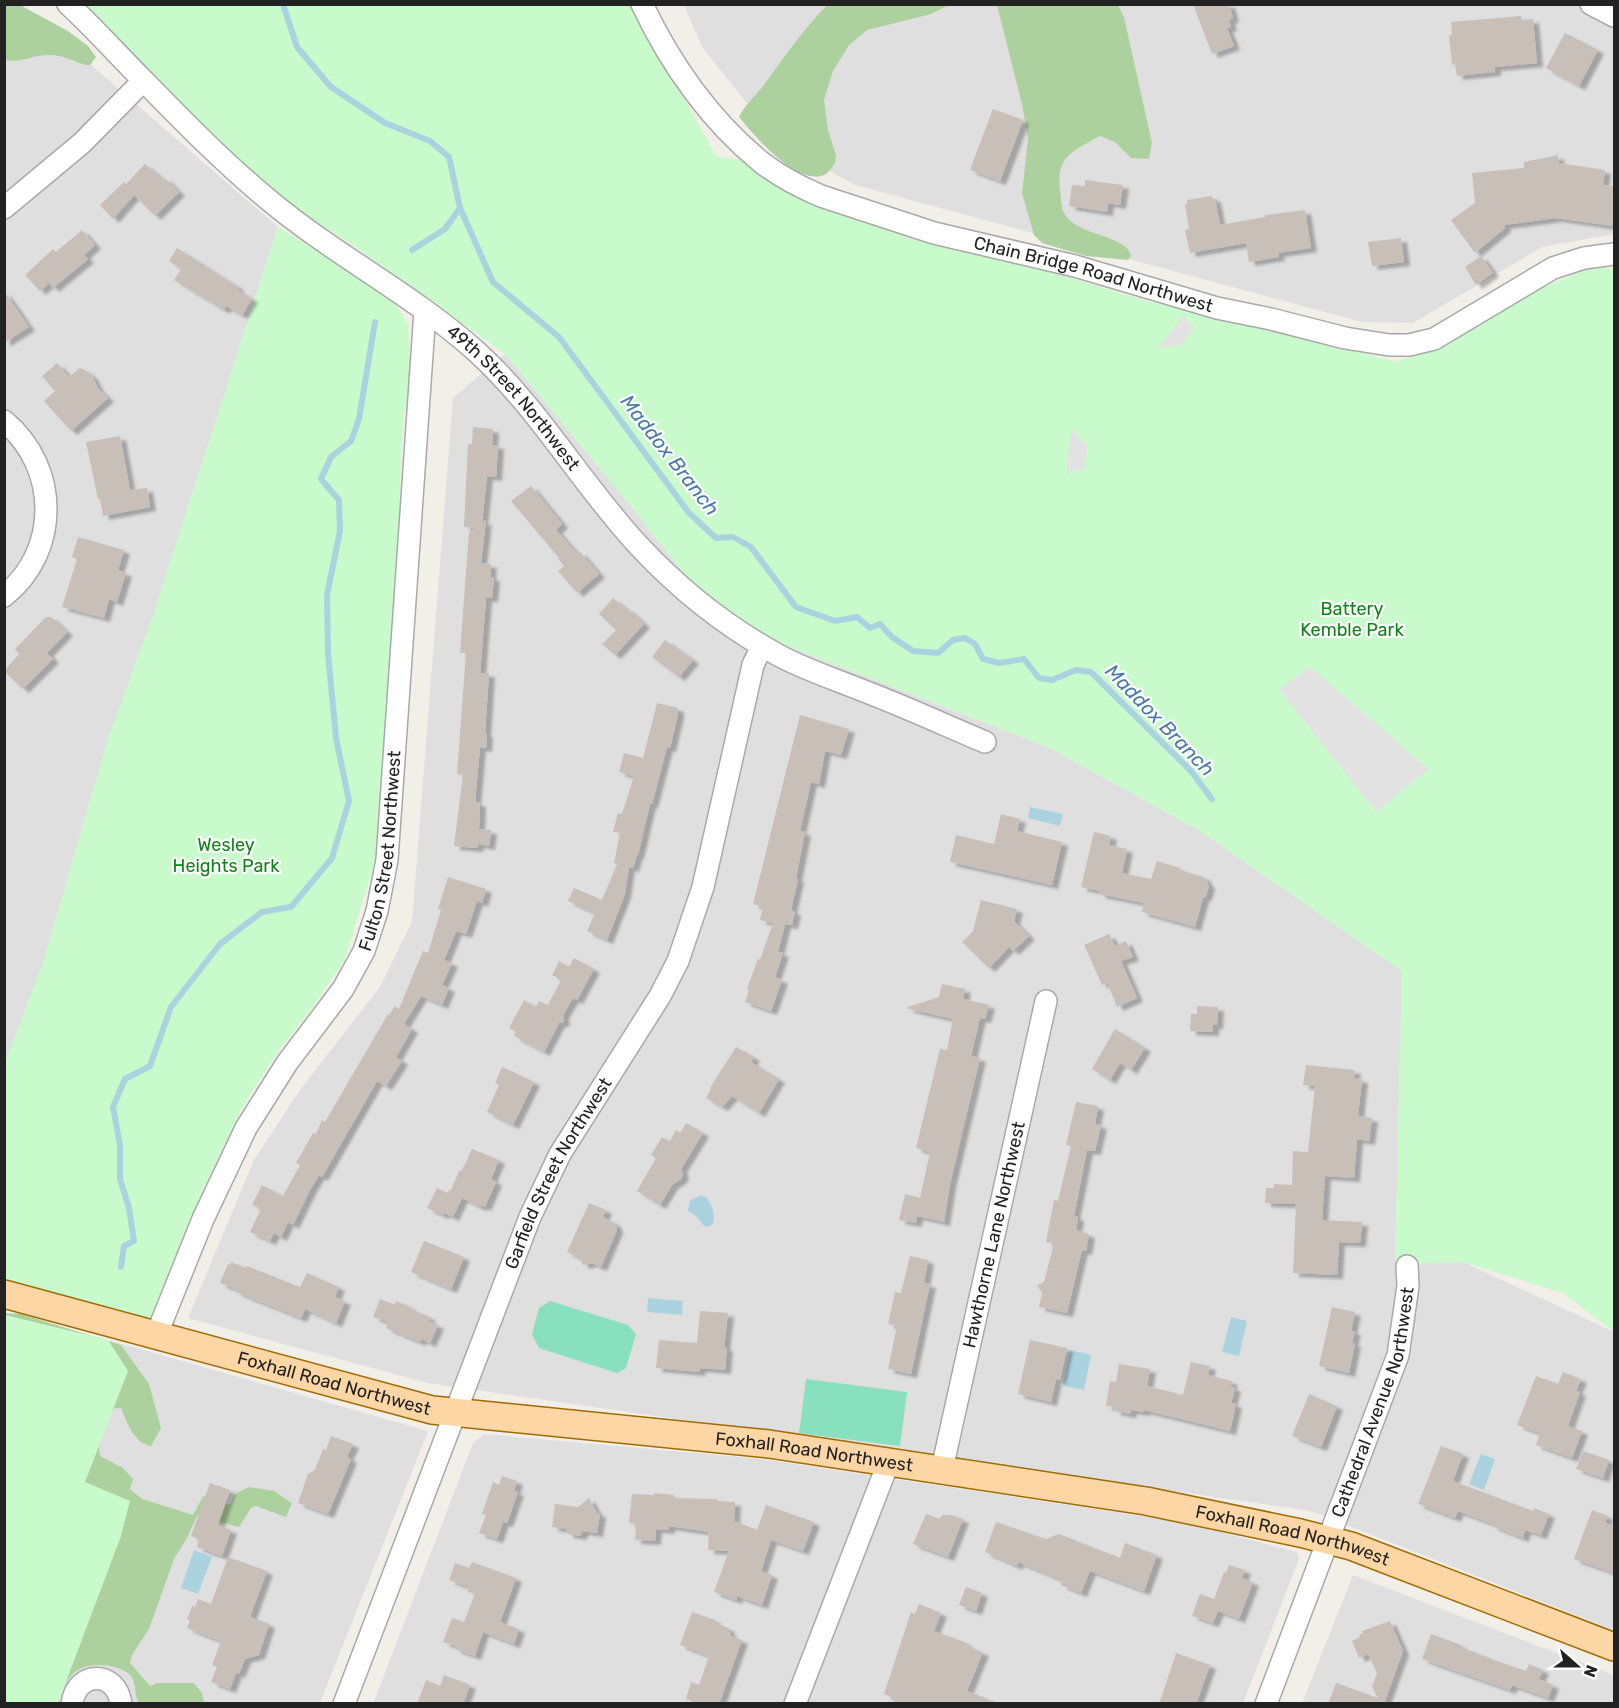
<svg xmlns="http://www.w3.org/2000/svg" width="1619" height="1708" font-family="Rubik,sans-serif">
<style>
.residential{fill:#e0dfdf}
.forest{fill:#add19e}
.park{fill:#c8facc}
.pitch{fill:#88e0be}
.parking{fill:#e2e2e2}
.water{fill:#aad3df}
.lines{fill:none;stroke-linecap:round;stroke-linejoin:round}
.stream{stroke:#aad3df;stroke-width:6}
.building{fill:#c7bfb8;filter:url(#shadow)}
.minor-casing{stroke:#a9a9a9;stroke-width:24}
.major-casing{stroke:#a06b00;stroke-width:30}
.minor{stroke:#fff;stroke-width:21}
.major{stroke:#fcd6a4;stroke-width:27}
.labels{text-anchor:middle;stroke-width:4.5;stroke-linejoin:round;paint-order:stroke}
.street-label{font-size:18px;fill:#222;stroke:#fff}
.park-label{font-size:18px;fill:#0c8416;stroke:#fff}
.water-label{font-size:20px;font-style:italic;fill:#4a7aab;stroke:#fff}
</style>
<defs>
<filter id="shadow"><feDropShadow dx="6" dy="4" stdDeviation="1.5" flood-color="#0004"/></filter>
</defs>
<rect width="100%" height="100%" fill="#f2efe9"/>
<!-- residential -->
<path class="residential" d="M11,4L75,51L278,227L153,616L107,742L44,960L5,1066L4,5Z
M684,5H1614V234L1542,247L1413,323L1362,322L855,185L778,142L702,47Z
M505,354L627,501L697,590L779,643L1050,748L1200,831L1402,971L1395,1264L1463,1262L1614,1332V1630L1311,1511L428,1383L188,1318L254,1160L300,1090L380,987L412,922L453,398Z
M108,1340L428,1431L320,1703L58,1704L121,1536L85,1482L128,1371Z
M484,1434L761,1459L1181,1522L1297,1552L1299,1559L1243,1703L373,1704L473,1443Z
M1353,1575L1614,1675V1703L1302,1704Z"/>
<!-- forest -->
<path class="forest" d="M4,5H20L68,31L88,46L96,57L90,65H85C74,61 60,54 48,55C33,55 21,63 6,60L4,56Z
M827,5H949L931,14L867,30L849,45L833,71L824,100L828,130L836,155L835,163C833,166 829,172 826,174C798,189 754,135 739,117C745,105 755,96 764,85C784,57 804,29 827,5Z
M997,5H1118L1124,17L1152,143L1149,159L1131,158L1115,142L1100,136C1073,151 1056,156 1060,190C1061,196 1061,203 1062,208C1070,237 1127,233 1131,256L1128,260L1086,256L1042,243L1034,235L1022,193L1028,139L1022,104Z
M4,1313L21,1314L121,1345L149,1384L161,1428L151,1446C134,1443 127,1423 121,1408H115C103,1421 97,1438 100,1456L123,1468L133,1479L130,1489L142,1499L193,1515L203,1496L230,1505L235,1494L249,1487L274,1491L292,1503L286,1517L256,1506L251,1508L239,1527L197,1516L187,1538L174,1559L149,1629L132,1655L130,1663L150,1686L157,1683H194L202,1693L204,1703H139C133,1694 138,1681 128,1673C121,1668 109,1665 101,1665C74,1664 66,1678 59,1701L60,1703H5Z"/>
<!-- park -->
<path class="park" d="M74,5H631L717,157L738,159L767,175L908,238L1004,258L1147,301L1397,362L1450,343L1514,300L1593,266L1614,269V1332L1563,1293L1463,1262L1395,1264L1402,971L1200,831L1050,748L779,643L697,590L627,501L505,354L360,250L256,183L121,41Z
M278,227L390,296L408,324L411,383L404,414L401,452L398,547L379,848L345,959L314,1005L279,1050L241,1109L200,1196L158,1298L146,1337L5,1290L4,1066L44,960L107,742L153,616Z
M5,1315L108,1340L128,1371L85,1482L130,1501L121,1536L58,1703H5Z"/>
<!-- pitch -->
<path class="pitch" d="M550,1301L628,1325L636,1334L626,1368L617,1373L539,1348L532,1334L539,1308Z
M806,1379L907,1392L900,1446L799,1433Z"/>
<!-- parking -->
<path class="parking" d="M1185,313V318L1194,327L1182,345L1158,348Z
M1072,428L1083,441L1088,445L1084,470H1073L1067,475V463Z
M1310,667L1429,769L1376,812L1279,689Z"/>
<!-- water -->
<path class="water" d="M1030,807L1063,814L1060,826L1028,818Z
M700,1196L706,1197C713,1206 715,1213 713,1224L708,1227L704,1226L696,1216L688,1211L690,1200Z
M648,1298L683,1301L682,1315L647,1312Z
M1231,1317L1247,1321L1239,1356L1222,1352Z
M1070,1350L1091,1355L1084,1390L1063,1386Z
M1481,1454L1495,1459L1484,1490L1469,1484Z
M194,1550L212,1557L198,1594L181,1588Z"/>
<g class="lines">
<!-- stream -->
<path class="stream" d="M283,4L297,47L331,87L385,123L430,141L449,157L460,208L493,282L559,337L689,513L716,538L733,537L751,547L796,607L835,621L857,617L870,628L880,624L892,637L913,651L938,653L953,640L965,638L975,644L983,659L999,663L1024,659L1039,678L1052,680L1076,670L1091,672L1191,771L1212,799
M412,250L445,229L460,208
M121,1267L124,1246L134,1241L129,1208L120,1179V1145L113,1107L125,1079L150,1066L171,1007L220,944L262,912L291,907L332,858L349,801L336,738L328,653L327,595L340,531L339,500L321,479L331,457L351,441L359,419L375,322"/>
</g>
<!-- building -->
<path class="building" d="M1193,4H1229L1233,18L1229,20L1231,27L1227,28L1234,46L1212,54Z
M1521,16L1522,20L1533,19L1537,63L1495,67V72L1457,76L1455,64L1452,65L1449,35H1452L1451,22Z
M1565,33L1598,50L1579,86L1546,68Z
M993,109L1023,120L1000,181L970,170Z
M1558,155L1559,163L1605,170L1603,185L1614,186V216L1612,226L1556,218L1504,225L1505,228L1475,253L1451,220L1475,203L1472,173L1524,168V162Z
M145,164L163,180L165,178L179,192L155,216L134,195L113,219L100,205L124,182L126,184Z
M1085,180L1123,185L1120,205L1108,203L1107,212L1069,206L1072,185L1085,186Z
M1212,196V199L1215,198L1220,225L1265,217V215L1305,210L1311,248L1278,253L1279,257L1249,262L1246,243L1190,253L1185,230L1189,229L1185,204L1188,203L1187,200Z
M82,230L95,245L84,255L88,259L53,288L49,283L40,291L25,275L53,249L56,252Z
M1401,238L1404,262L1372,266L1368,242Z
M177,248L238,287L237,289L252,299L242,315L226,306L224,310L174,280L181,269L169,261Z
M1481,256L1493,273L1476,285L1465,267Z
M4,291L29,327L4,343Z
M57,363L69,377L80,368L85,370L92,376L98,388L108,398L71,431L44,401L55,391L42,376Z
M473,427L493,429L492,445H498L496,477L487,476L482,523L486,520L481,563L491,564L490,577H494L492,598H486L480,673H489L485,733L487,734L486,748L480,747L475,802L480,803L479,829L491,830L489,846L478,844L477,848L454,846L463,775L457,774L466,653H460L469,532L475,528L464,527L468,444H472Z
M120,436L130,490L147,488L150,507L103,516L100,499H98L86,442Z
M531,486L562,524L556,530L577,554L580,552L599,574L577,593L558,571L564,566L558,559L559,558L511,501Z
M78,537L124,550L118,570L126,573L117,602L109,599L104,618L62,607L77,559L72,557Z
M613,598L625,609L627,608L644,624L615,655L602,644L616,630L599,614Z
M46,617H51L67,632L47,653L53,659L23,689L4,671L19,654L15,649Z
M665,640L693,660L679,677L652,657Z
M657,703L678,708V714L670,748L667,747L652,804H650L638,855L637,854L633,868L629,867L625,894L607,940L587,931L595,913L568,901L574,888L602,900L617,864L614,863L620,833L613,832L618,813L622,814L634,776L619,772L624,753L643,758Z
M800,715L849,729L841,755L825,751L819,784L811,782L800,831L805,832L796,878L798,879L791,910L795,912L792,925L785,924L778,952L783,953L775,977L782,980L771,1011L745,1002L749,990L747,989L758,959L760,960L773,923L760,920L763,907L753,904Z
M1001,814L1020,819L1017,831L1062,842L1052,885L950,862L956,835L994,844Z
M1094,832L1111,836L1109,845L1127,849L1122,873L1151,879L1157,861L1180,868V870L1204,877L1209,886L1206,896L1203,898L1195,927L1142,912L1144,903L1099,894L1100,891L1081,887Z
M448,877L486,889L482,903L477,901L466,934L456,931L444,960L452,963L442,985L449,988L442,1005L421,996L404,1024L412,1029L396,1057L402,1061L386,1086L377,1081L322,1177L319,1175L310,1190L293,1225L288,1222L281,1237L274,1233L270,1241L250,1232L261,1209L252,1205L262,1185L283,1196L300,1165L296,1163L313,1133L316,1134L322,1120L325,1122L388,1014L389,1015L395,1006L399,1009L423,951L428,953L441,910L438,909Z
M981,900L1017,909L1014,921L1029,936L1013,951L1009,947L989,968L962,942L973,931Z
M1109,934L1115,946L1126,941L1133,957L1121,961L1137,998L1117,1007L1107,982L1102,985L1084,945Z
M574,958L594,969L577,1000L573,998L563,1015L564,1022L559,1023L544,1052L514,1036L516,1032L509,1028L524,1000L536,1007L539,1001L548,1005L561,980L552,975L559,961L569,967Z
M942,984L965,989L963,999L989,1005L985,1019L980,1018L971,1056L980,1058L950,1184L944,1222L917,1216L916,1223L899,1220L905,1194L920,1198L930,1152L916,1148L940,1049L947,1050L953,1019L905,1008L939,997Z
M1197,1006L1218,1007L1217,1025H1213V1032L1190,1031L1191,1014H1197Z
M1115,1029L1145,1048L1131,1070L1120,1063L1110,1080L1092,1069Z
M736,1047L754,1057L751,1062L779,1079L759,1113L732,1096L722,1107L706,1098L711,1089L710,1088Z
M1306,1065L1355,1070L1354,1078L1362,1079L1358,1116L1372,1118L1369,1141L1357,1139L1354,1178L1325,1176L1322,1220L1362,1222L1360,1243L1339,1242L1337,1275L1293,1273L1296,1204L1265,1203L1266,1188H1274V1184L1292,1185L1293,1151L1308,1152L1315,1086L1303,1085Z
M502,1067L534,1082L513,1125L487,1112L499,1085L495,1083Z
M1076,1102L1098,1106L1095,1124L1101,1125L1095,1151L1087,1150L1074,1216L1078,1217L1076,1230L1089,1234L1086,1251L1082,1250L1067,1313L1039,1307L1042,1293L1037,1285L1044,1282L1054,1243L1046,1242L1054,1200L1058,1201L1071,1146L1066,1145Z
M686,1123L703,1133L681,1169L683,1174L681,1179L672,1185L660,1205L637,1191L656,1158L651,1155L662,1137L670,1141L676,1130L680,1133Z
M472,1149L499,1160L491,1179L496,1182L485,1207L481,1205L480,1207L462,1198L453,1217L444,1213L443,1215L427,1208L437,1188L448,1193L449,1190H451L459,1171L462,1170Z
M589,1203L606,1210L603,1217L615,1223L617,1230L601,1267L591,1263L583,1265L580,1258L567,1252Z
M424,1241L464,1257L451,1289L411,1272Z
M910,1256L928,1260L924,1283L930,1284L911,1374L888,1369L897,1326L888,1324L895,1292L901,1293Z
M231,1262L246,1268L247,1266L297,1286L300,1287L307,1273L339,1287L335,1297L345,1301L336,1323L305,1309L301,1318L236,1292L237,1290L220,1283L228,1264L230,1265Z
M380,1299L395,1305L396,1301L411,1307L410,1309L430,1317L428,1321L438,1325L430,1343L421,1339L420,1342L386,1328L388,1322L373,1317Z
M1332,1307L1355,1312L1351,1331H1355L1352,1343H1355L1349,1373L1319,1366Z
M700,1311L728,1313L724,1347H727L725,1370L700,1368L699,1372L656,1368L659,1340L697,1343Z
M1030,1340L1067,1348L1060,1380L1056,1379L1051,1402L1018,1394Z
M1191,1362L1210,1366L1208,1375L1232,1381L1230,1386L1235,1388L1231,1403L1236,1404L1230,1431L1144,1410V1412L1131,1410L1130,1414L1114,1411L1115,1407L1106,1406L1110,1381L1116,1382L1119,1364L1150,1369L1147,1386L1183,1395Z
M1563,1372L1581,1379L1576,1391L1580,1392L1568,1426L1582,1431L1572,1458L1536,1445L1540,1433L1517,1425L1536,1376L1558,1384Z
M1309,1394L1337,1406L1321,1447L1292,1436Z
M331,1436L353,1444L347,1457L351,1459L328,1514L298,1503L308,1474L315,1470L323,1449L326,1450Z
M1441,1446L1463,1454L1453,1481L1533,1511L1534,1508L1549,1514L1541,1535L1525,1530L1523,1538L1492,1526L1493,1524L1458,1511L1455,1518L1418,1504Z
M1583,1451L1609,1460L1603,1478L1576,1469Z
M502,1476L517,1481L514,1491L518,1492L507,1523L503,1522L497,1539L479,1533L486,1515L482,1514L493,1482L499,1485Z
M210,1483L230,1490L218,1525L231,1530L222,1556L197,1547L199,1539L191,1536Z
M654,1493L674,1495V1498L717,1499V1501L735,1502L734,1521L757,1530L766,1505L814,1522L803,1551L771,1540L761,1571L772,1575L762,1605L737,1596L736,1600L714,1592L729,1551L708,1550L709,1532L669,1526V1530L656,1529L655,1541L635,1540L636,1524L629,1523L632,1494L654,1495Z
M589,1498L597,1513H600L597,1533L583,1531L580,1536L568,1534L566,1529L552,1527L555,1504L578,1507Z
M1592,1510L1608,1516L1605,1523L1614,1526V1573L1574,1559Z
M926,1514L939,1519L943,1515H951L963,1519L948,1557L913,1544Z
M996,1522L1046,1539L1059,1534L1120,1558L1125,1543L1157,1555L1144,1591L1090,1571L1081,1593L1061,1585L1062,1580L1018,1562L1017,1566L985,1552Z
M228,1557L267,1571L250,1617L269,1624L259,1655L245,1659L239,1674L236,1673L230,1689L211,1682L217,1667L212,1665L221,1641L187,1628L190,1620L187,1619L192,1606L195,1607L198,1599L211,1604Z
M472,1562L516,1578L500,1622L519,1629L514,1644L483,1632L475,1656L455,1649L456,1646L443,1642L452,1618L464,1622L475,1594L468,1592L469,1587L449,1580L455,1563L469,1568Z
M1229,1565L1245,1570L1242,1578L1253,1582L1239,1619L1218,1611L1213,1623L1192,1616L1200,1594L1214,1599L1224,1572L1226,1573Z
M966,1587L982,1593L976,1611L959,1605Z
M919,1604L941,1613L934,1631L967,1643L966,1646L983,1652L967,1691L995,1702V1704H893L895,1698L884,1694L911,1612L915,1614Z
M692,1612L715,1620L714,1623L729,1628L728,1632L731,1633L730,1636L742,1640L719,1704H699L686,1699L691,1682L699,1685L709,1656L680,1645Z
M1390,1621L1403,1651L1385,1701L1386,1704H1328L1336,1683L1378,1698L1372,1687L1377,1673L1368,1654L1359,1658L1352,1641L1360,1637L1359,1635L1363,1633L1362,1631Z
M1431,1634L1461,1645V1647L1497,1661L1526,1671L1529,1664L1543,1670L1539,1679L1553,1685L1548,1698L1512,1685L1510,1690L1422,1659Z
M1176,1653L1210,1665L1196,1704H1159Z
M444,1675L470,1685L463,1704H417L426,1680L440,1686Z"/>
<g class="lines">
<!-- minor casing -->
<g class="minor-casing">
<g id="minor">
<path id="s1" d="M68,4C95,29 118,55 144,81C184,122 225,164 270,201C336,256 414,295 478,353C540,410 582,485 639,546C680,590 728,628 780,656C808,671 840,681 869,693C908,708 947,726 985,742"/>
<path id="s2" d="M642,4C670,63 710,120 761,162C779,176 800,187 821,196L934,233L1075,266L1217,308L1271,319L1345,338L1389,345H1409L1434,339L1553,268L1584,258L1614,254"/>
<path d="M1591,4L1614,16"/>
<path d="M4,208L82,143L143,81"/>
<path d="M4,421C60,467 60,552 4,596"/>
<path id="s3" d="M156,1336L203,1219L246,1128L287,1063L343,989L364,951L377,911L387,860L425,311"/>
<path id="s4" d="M942,1469L1046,1001"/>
<path d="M72,1704C76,1670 117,1670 121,1704"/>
<path id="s5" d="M344,1704L530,1217L560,1154L660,996L678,961L703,887L753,665L762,646"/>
<path d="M795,1704L889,1461"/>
<path id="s6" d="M1266,1704L1398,1355L1408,1286L1407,1266"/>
</g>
</g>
<!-- major casing -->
<g class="major-casing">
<g id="major">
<path id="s7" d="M4,1294L432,1410L769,1444L1146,1501L1300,1533L1351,1546L1614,1647"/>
</g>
</g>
<!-- minor -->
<use href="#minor" class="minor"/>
<!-- major -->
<use href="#major" class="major"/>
</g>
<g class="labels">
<!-- street labels -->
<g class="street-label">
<text dy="6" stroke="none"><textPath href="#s2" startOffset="552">Chain Bridge Road Northwest</textPath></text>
<text dy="6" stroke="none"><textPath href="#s1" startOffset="597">49th Street Northwest</textPath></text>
<text dy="6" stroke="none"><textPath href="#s3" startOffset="542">Fulton Street Northwest</textPath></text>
<text dy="6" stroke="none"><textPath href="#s5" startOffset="573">Garfield Street Northwest</textPath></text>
<text dy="6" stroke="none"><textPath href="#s4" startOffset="240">Hawthorne Lane Northwest</textPath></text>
<text dy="6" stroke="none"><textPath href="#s7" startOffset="342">Foxhall Road Northwest</textPath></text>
<text dy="6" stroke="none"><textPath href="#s6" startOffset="321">Cathedral Avenue Northwest</textPath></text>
<text dy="6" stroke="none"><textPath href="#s7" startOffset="828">Foxhall Road Northwest</textPath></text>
<text dy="6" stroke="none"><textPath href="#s7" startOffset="1314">Foxhall Road Northwest</textPath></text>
</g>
<!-- park labels -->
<g class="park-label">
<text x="1352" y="615">Battery<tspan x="1352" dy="21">Kemble Park</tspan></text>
<text x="226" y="851">Wesley<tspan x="226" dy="21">Heights Park</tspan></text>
</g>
<!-- water labels -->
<g class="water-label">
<text transform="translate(670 455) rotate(52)" y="7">Maddox Branch</text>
<text transform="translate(1160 720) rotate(46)" y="7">Maddox Branch</text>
</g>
</g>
<!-- border -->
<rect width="1619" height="1708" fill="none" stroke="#222222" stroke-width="12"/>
<!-- north arrow -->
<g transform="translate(1577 1666) rotate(111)" stroke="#ffffff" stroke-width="4.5" paint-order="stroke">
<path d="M0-4.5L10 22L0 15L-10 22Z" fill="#222222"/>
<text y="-9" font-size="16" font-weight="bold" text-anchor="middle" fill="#222222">N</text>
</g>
</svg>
